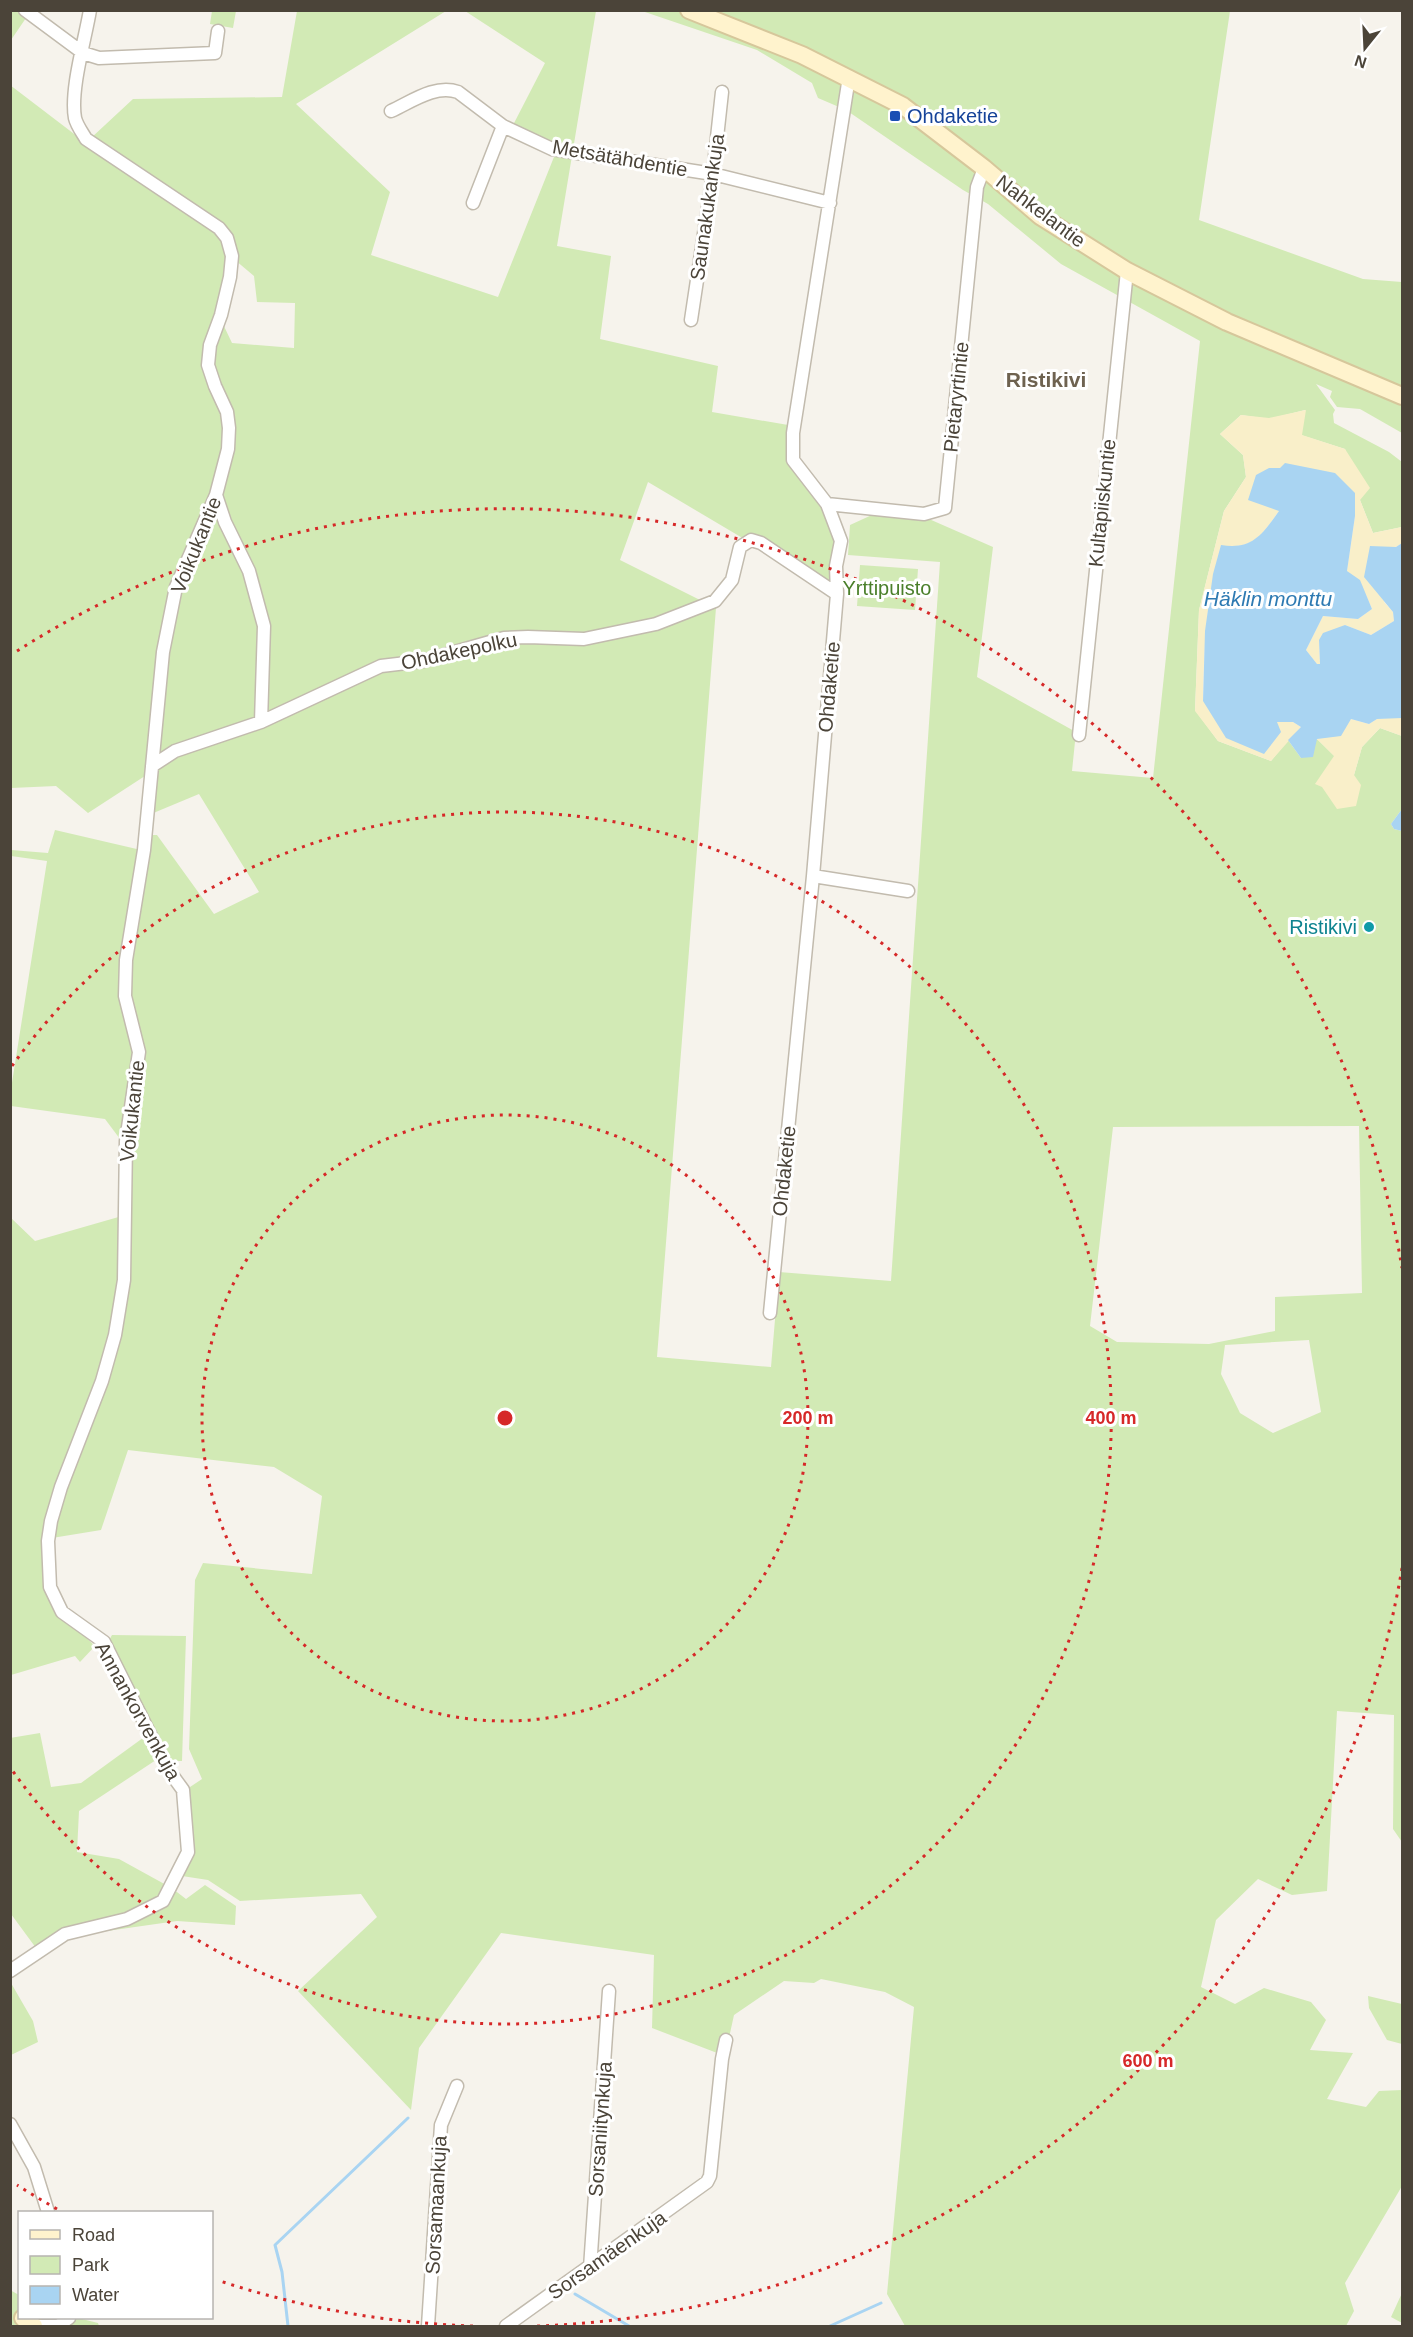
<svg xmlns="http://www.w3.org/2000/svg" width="1413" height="2337" font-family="Arial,sans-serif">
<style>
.green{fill:#d2eab5;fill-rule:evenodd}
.sand{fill:#f9efc9}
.water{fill:#a9d4f2}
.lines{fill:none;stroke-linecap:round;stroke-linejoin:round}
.stream{stroke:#a9d4f2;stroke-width:3}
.minor-casing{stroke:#c2bbae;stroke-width:15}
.secondary-casing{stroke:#d6c79b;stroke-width:20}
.minor{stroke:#fff;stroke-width:12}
.secondary{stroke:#fff3cd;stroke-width:16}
.ring{fill:none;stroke:#d62828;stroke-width:3;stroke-dasharray:3 6}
.transit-dot{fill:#1a4fb4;stroke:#fff;stroke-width:2}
.culture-dot{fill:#0f9aa8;stroke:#fff;stroke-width:2}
.labels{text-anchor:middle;stroke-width:6;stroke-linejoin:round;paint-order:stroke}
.transit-label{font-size:20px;fill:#164399;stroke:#fff;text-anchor:start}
.street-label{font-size:20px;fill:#4b4439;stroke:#fff}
.park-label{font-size:20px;fill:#4a7f2a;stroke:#fff}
.culture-label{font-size:20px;fill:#0d838f;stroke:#fff;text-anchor:end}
.neighbourhood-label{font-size:21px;font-weight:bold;fill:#6e6250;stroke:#fff}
.water-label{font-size:21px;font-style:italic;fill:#2e7ab2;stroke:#fff}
.centre{fill:#d62828;stroke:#fff;stroke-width:3}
.ring-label{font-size:18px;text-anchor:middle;font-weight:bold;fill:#d62828;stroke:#fff;stroke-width:6;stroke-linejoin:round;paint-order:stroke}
</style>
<rect width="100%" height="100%" fill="#f6f3ec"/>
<!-- green -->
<path class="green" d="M11,11H17L26,18L11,40Z
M212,11H236L233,28L210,24Z
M297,11H446L296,104L390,192L371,255L498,297L558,147L512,127L545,63L465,11H596L557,246L611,256L600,339L718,366L712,412L794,426L793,460L827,504L841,541L837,594L648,482L620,560L716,608L657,1357L771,1367L779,1272L891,1281L940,562L848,555L850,525L874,514L929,519L993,547L977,677L1076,732L1072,771L1153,778L1200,341L1061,264L988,204L963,190L846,110L818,98L812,83L757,50L642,11H1230L1199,220L1363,279L1402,282V433L1360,409L1337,407L1330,397L1332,391L1316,384L1335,410L1333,414L1334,423L1389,452L1402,462V527L1373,533L1360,500L1345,449L1301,435L1305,410L1269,419L1241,415L1220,434L1243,455L1246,477L1224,511L1199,610L1195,710L1218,741L1271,761L1288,740L1301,758L1317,739L1354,775L1362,747L1380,728L1402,736V809L1391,824L1394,829L1402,831V1842L1393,1829L1394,1715L1337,1711L1327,1891L1292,1895L1258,1879L1216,1920L1201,1987L1235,2004L1264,1988L1311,2002L1326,2020L1310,2050L1353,2053L1327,2099L1366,2107L1379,2091L1402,2090V2186L1345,2283L1354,2311L1346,2326H905L887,2294L914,2007L885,1992L821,1979L814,1983L784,1981L734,2015L725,2056L652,2028L654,1955L501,1933L419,2048L411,2110L298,1991L377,1917L361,1894L240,1901L208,1880L182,1876L187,1789L202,1779L189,1749L195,1580L203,1563L312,1574L322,1496L274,1467L128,1450L101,1530L52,1538L54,1522L118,1337L129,1145L143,1052L129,995V962L149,835H157L214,914L259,892L199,794L151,814L167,653L180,588L232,449L211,364L212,346L222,322L232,343L294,348L295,303L257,302L254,276L235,260L231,238L91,138L133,99L282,97ZM1359,1126L1362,1293L1275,1297V1331L1209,1344L1117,1342L1090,1326L1113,1127ZM1309,1340L1321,1412L1273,1433L1240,1413L1221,1374L1225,1345Z
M10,85L86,143L215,229L224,239L228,256L227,278L206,345L227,427L218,480L173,586L148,774L88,813L56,786L11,788Z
M860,565L918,569L915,610L857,606Z
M55,830L141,850L123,961L135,1052L123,1143L105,1119L11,1106V1089L47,861L11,856V850L48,853Z
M122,1216L121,1279L112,1335L98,1381L57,1487L46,1588L77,1629L95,1646L80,1662L75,1656L11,1675L10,1217L35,1241Z
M112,1635L186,1636L182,1761H168L108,1642Z
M40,1733L51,1787L81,1783L147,1735L159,1758L79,1811L77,1852L119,1859L168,1886L160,1899L125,1916L36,1948L11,1914L10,1738Z
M205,1885L236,1906L235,1925L177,1921L93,1933L173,1889L186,1899Z
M11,1983L33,2021L38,2042L11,2055Z
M1368,1996L1402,2004V2044L1387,2040L1369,2008Z
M10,2290L19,2295L20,2318H78L98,2323L99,2326H11Z
M1402,2293V2323L1391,2317Z"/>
<!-- sand -->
<path class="sand" d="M1306,410L1302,435L1345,449L1370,488L1360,500L1373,533L1402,527V543L1396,547L1384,602L1393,612L1394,621L1371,635L1345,625L1319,640L1320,664H1317L1306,650L1323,616L1358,619L1372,609L1366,595L1347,571L1355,516L1279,511C1260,537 1255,548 1221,546C1206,597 1204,648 1203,701L1277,722H1293L1301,727L1271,761L1218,741L1195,711L1199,610L1224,511L1246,477L1243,455L1220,434L1241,415L1269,418Z
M1400,717L1402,718V736L1380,728L1362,747L1354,775L1361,785L1356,806L1337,809L1322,787L1315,784L1334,756L1317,739L1351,719L1369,724L1377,719Z"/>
<!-- water -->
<path class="water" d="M1285,463L1335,473L1355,493V516L1347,571L1360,580L1372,609L1358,619L1323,616L1306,650L1317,664H1320L1319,640L1323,633L1345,625L1371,635L1394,621L1393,612L1364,577L1370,546L1396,547L1402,543V718L1377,719L1369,724L1351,719L1341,736L1317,739L1313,757L1301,758L1288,740L1301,727L1293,722H1277L1281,732L1264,754L1226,738L1203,701L1205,631L1213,574L1221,545C1252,550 1262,535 1279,511L1248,500L1256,475L1269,468H1280Z
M1402,809V831L1394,829L1391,824Z"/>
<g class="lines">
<!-- stream -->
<path class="stream" d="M575,2294L629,2326
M288,2326L282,2272L275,2245L408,2118
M830,2326L881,2303"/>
<!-- minor casing -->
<g class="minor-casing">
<path id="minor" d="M25,10L83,53L99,58L215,53L218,31
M391,111C411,102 435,84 458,92L503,126L552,149L713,174L830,203
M473,203L503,126
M691,320L713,174L722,92
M216,495L225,522L249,571L264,626L261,722
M827,504L924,514L945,508L977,187L984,168
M1079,735L1127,271
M152,766L175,751L261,722L381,666L423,661L504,638L528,637L584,639L656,624L715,601L732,580L740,547L751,540L761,543L837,594
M813,876L908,891
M770,1313L813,876L837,594L836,566L841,541L827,504L793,460V433L849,77
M10,1971L65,1934L127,1919L163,1901L188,1852L183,1790L167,1768L104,1642L62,1612L50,1587L48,1541L51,1521L61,1487L102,1381L115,1335L124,1280L126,1141L139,1052L125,996L126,960L144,850L163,652L176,587L216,495L228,449L229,428L227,412L215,386L208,365L210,345L221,315L230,277L232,256L227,238L219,228L86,139C82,132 77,126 75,118C70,90 85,40 90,10
M10,2124L34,2167L48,2212
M590,2268L609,1991
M39,2326H58L69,2318
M428,2326L441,2125L457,2086
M506,2326L707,2182L710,2176L722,2059L726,2040"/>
</g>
<!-- secondary casing -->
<g class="secondary-casing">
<path id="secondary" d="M689,10L802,55L903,106L984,168L1040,216L1127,271L1227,322L1402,396
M23,2318L34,2326"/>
</g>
<!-- minor -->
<use href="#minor" class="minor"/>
<!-- secondary -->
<use href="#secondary" class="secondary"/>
</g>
<!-- distance rings -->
<g class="ring">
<circle cx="505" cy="1418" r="303"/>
<path d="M12 1066A606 606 0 1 1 12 1770"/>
<path d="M1402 1568A909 909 0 0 1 537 2326M473 2326A909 909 0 0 1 217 2280M57 2209A909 909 0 0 1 17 2185M17 651A909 909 0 0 1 1402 1268"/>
</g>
<!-- markers -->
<rect class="transit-dot" x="889" y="110" width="12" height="12" rx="3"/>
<circle class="culture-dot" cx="1369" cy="927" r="6"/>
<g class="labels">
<!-- transit labels -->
<g class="transit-label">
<text x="907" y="123">Ohdaketie</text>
</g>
<!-- street labels -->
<g class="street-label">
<text transform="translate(620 158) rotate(10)" y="7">Metsätähdentie</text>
<text transform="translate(707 207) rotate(-82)" y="7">Saunakukankuja</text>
<text transform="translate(1041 211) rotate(37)" y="7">Nahkelantie</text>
<text transform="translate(956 397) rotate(-84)" y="7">Pietaryrtintie</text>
<text transform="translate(1102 503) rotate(-84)" y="7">Kultapiiskuntie</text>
<text transform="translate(196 545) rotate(-68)" y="7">Voikukantie</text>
<text transform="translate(459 651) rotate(-12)" y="7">Ohdakepolku</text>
<text transform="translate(829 687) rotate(-85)" y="7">Ohdaketie</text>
<text transform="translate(132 1111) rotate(-84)" y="7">Voikukantie</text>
<text transform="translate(784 1171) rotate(-84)" y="7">Ohdaketie</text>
<text transform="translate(138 1711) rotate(61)" y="7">Annankorvenkuja</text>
<text transform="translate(600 2129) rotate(-86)" y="7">Sorsaniitynkuja</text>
<text transform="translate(436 2205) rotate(-87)" y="7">Sorsamaankuja</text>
<text transform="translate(607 2255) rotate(-35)" y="7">Sorsamäenkuja</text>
</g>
<!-- park labels -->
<g class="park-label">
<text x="887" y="595">Yrttipuisto</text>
</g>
<!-- culture labels -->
<g class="culture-label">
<text x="1357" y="934">Ristikivi</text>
</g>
<!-- neighbourhood labels -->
<g class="neighbourhood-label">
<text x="1046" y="387">Ristikivi</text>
</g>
<!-- water labels -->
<g class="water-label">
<text x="1268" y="606">Häklin monttu</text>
</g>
</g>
<circle cx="505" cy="1418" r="9" class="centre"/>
<g class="ring-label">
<text x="808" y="1424">200 m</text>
<text x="1111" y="1424">400 m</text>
<text x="1148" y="2067">600 m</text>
</g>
<!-- border -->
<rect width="1413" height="2337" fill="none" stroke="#4b4439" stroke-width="24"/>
<!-- legend -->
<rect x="18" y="2211" width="195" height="108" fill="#ffffff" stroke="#b7b4b0" stroke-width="1.5"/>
<rect x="30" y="2230" width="30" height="9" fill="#fff3cd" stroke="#b7b4b0" stroke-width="1.5"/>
<text x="72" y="2241" font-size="18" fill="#4b4439">Road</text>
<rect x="30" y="2256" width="30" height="18" fill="#d2eab5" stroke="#b7b4b0" stroke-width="1.5"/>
<text x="72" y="2271" font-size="18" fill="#4b4439">Park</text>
<rect x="30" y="2286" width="30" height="18" fill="#a9d4f2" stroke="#b7b4b0" stroke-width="1.5"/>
<text x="72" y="2301" font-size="18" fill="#4b4439">Water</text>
<!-- north arrow -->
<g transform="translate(1365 48) rotate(198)" stroke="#ffffff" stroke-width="4.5" paint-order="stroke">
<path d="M0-4.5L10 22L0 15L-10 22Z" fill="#4b4439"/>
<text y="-9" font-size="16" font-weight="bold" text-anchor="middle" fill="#4b4439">N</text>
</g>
</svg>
